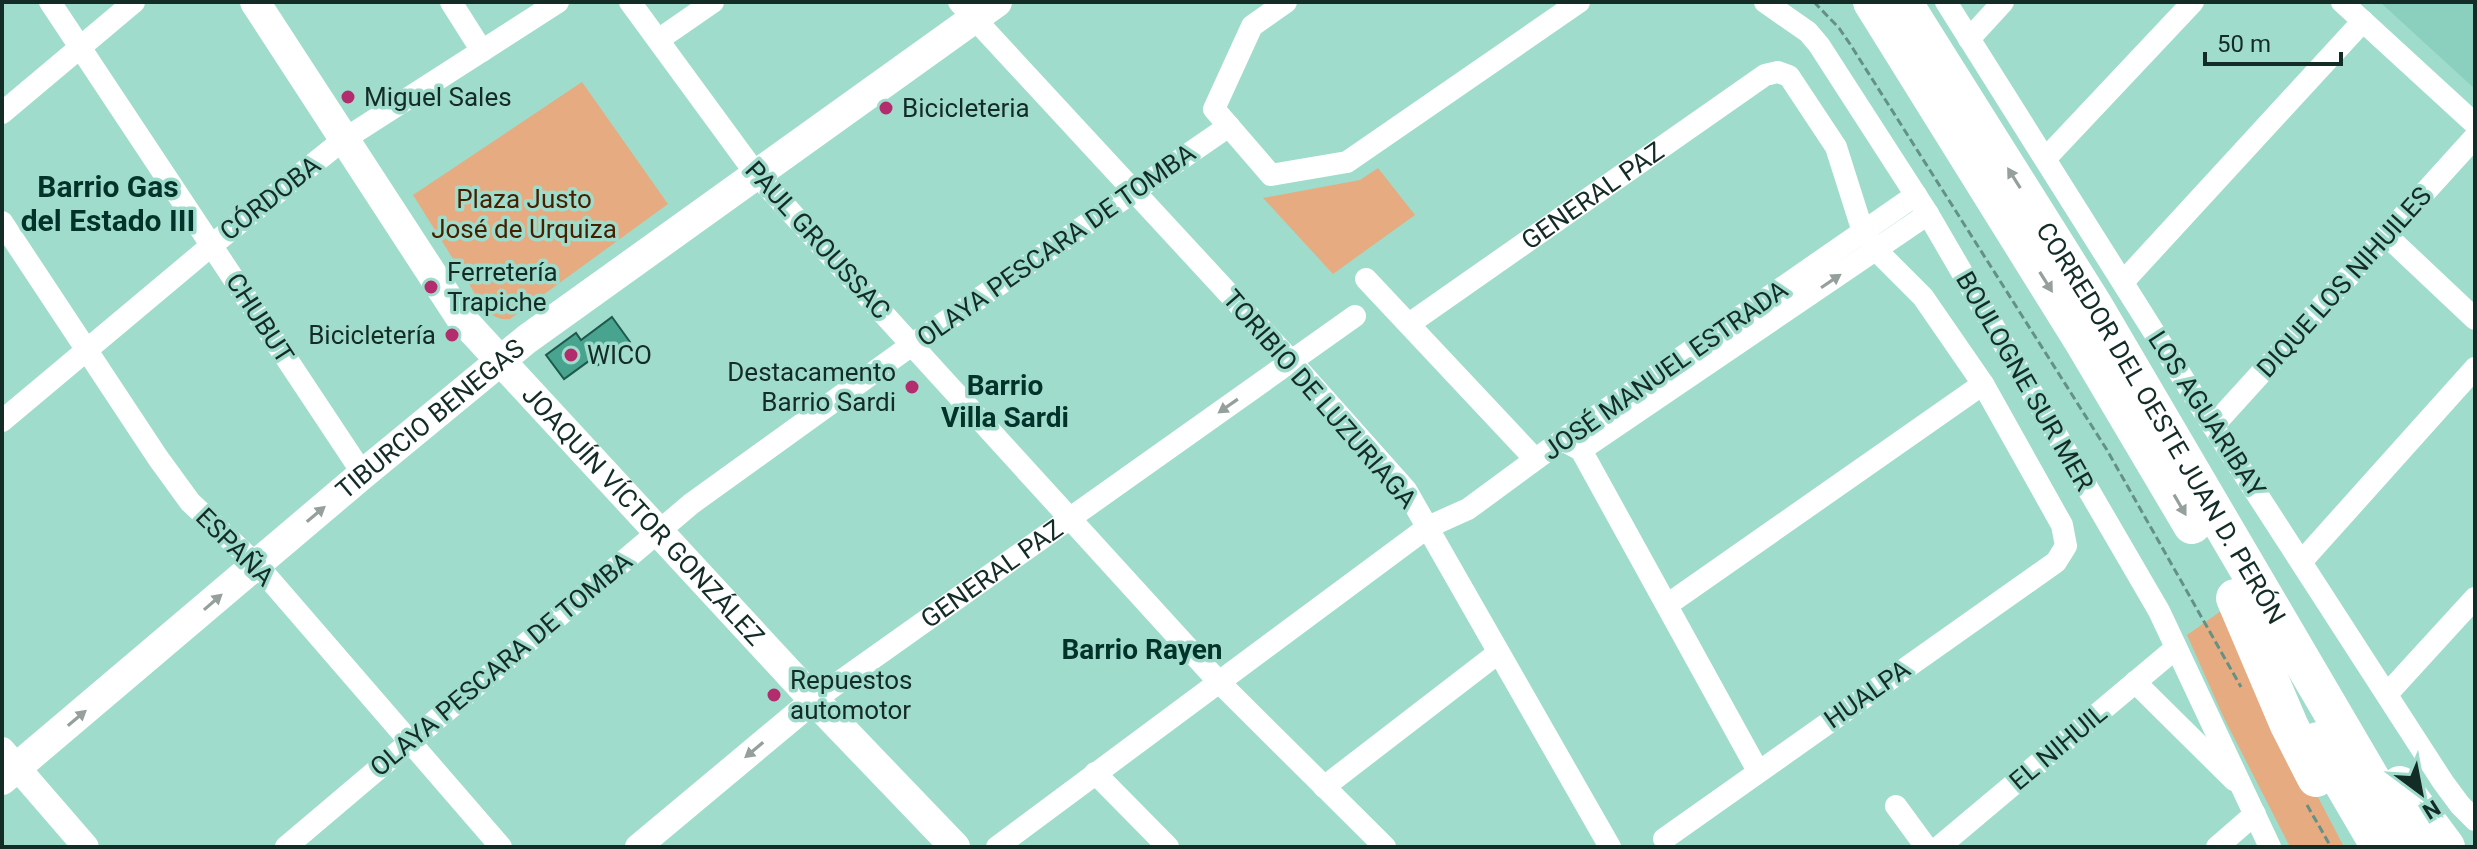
<svg xmlns="http://www.w3.org/2000/svg" width="2477" height="849" font-family="Roboto,sans-serif">
<style>
.built{fill:#8bcfbe}
.green{fill:#e6ab80}
.shadow{fill:#0003}
.building{fill:#49a48f;stroke:#1d594d;stroke-width:2}
.lines{fill:none;stroke-linecap:round;stroke-linejoin:round}
.path{stroke:#649185;stroke-width:3;stroke-dasharray:8 4;stroke-linecap:butt}
.minor{stroke:#fff;stroke-width:22}
.tertiary{stroke:#fff;stroke-width:26}
.secondary{stroke:#fff;stroke-width:30}
.motorway{stroke:#fff;stroke-width:38}
.oneway{fill:#95a09d}
.poi-dot{fill:#b32c6d;stroke:#a0dccb;stroke-width:3}
.labels{text-anchor:middle;stroke-width:7;stroke-linejoin:round;paint-order:stroke}
.poi-label{font-size:26px;fill:#142c26;stroke:#a0dccb;text-anchor:start}
.street-label{font-size:26px;fill:#142c26;stroke:#a0dccb}
.park-label{font-size:26px;fill:#451f00;stroke:#a0dccb}
.neighbourhood-label{font-size:28px;font-weight:bold;fill:#02332a;stroke:#a0dccb}
.quarter-label{font-size:30px;font-weight:bold;fill:#02332a;stroke:#a0dccb}
</style>
<rect width="100%" height="100%" fill="#a0dccb"/>
<!-- built -->
<path class="built" d="M2380,2H2475V89Z"/>
<!-- green -->
<path class="green" d="M582,82L668,204L510,319C496,320 491,315 482,305L413,195Z
M1378,168L1415,215L1333,274L1263,198L1360,180Z
M2221,611L2344,847H2290L2223,716L2187,635Z"/>
<!-- shadow -->
<path class="shadow" d="M612,320L629,344L600,365L595,358L566,379L548,355L581,343Z"/>
<!-- building -->
<path class="building" d="M612,317L630,342L598,365L593,358L564,379L546,355L576,333L581,340Z"/>
<g class="lines">
<!-- path -->
<path class="path" d="M1814,2L1839,28L1850,44L2107,450L2241,687
M2307,805L2331,847"/>
<!-- minor -->
<g class="minor">
<path d="M50,2L363,474"/>
<path d="M451,2L482,51"/>
<path d="M630,2L756,174L1218,681L1385,847"/>
<path d="M959,2L1291,361L1406,490L1610,847"/>
<path d="M1286,2L1252,26L1214,109L1271,175L1347,162L1579,2"/>
<path d="M1765,2L1808,32L1819,45L1928,214L2159,611L2270,847"/>
<path d="M1946,2L2213,426L2443,782L2460,805L2475,820"/>
<path d="M2342,2L2475,124"/>
<path d="M1969,39L2003,2"/>
<path d="M658,40L713,2"/>
<path d="M2,113L134,2"/>
<path d="M2046,158L2193,2"/>
<path d="M2,222L158,458L190,502L257,565L501,847"/>
<path d="M2387,236L2475,319"/>
<path d="M1366,279L1535,459"/>
<path d="M2123,282L2363,21"/>
<path id="s1" d="M1409,324L1765,75L1778,72L1789,76L1836,147L1863,232L1876,250L1923,297L1983,384L2062,525L2066,546L2056,562L1664,839"/>
<path d="M2,421L212,245L343,140L558,2"/>
<path d="M2213,426L2475,137"/>
<path d="M1570,444L1581,450L1758,771"/>
<path d="M1581,450L1928,214"/>
<path d="M2302,561L2475,368"/>
<path d="M1667,605L1983,384"/>
<path d="M2135,682L2234,780"/>
<path d="M2388,693L2475,598"/>
<path id="s2" d="M814,700L1355,316"/>
<path d="M1095,773L1168,847"/>
<path d="M1324,787L1498,653"/>
<path d="M1896,806L1926,847"/>
<path d="M286,847L691,504L913,344L1229,126"/>
<path d="M997,847L1428,527L1468,509L1562,440L1916,195"/>
<path d="M1939,847L2176,648"/>
<path d="M2217,847L2255,814"/>
</g>
<!-- tertiary -->
<path class="tertiary" d="M2,750L86,847
M638,847L814,700"/>
<!-- secondary -->
<g class="secondary">
<path id="s3" d="M255,2L460,317L814,700L955,847"/>
<path id="s4" d="M2,780L363,474L527,339L997,2"/>
</g>
<!-- motorway -->
<g class="motorway">
<path d="M1872,2L2083,341L2192,525"/>
<path id="s5" d="M1903,2L2094,306L2411,847"/>
<path d="M2235,598L2289,725L2316,778"/>
<path d="M2318,741L2380,847"/>
<path d="M2400,785L2446,847"/>
</g>
</g>
<!-- one-way arrows -->
<defs><path id="oneway-solid" d="M-6-.8H1V-3.2L6.5 0L1 3.2V.8H-6Z" transform="scale(2)"/></defs>
<g class="oneway">
<use href="#oneway-solid" transform="translate(2014 178) rotate(-122)"/>
<use href="#oneway-solid" transform="translate(1831 281) rotate(-34)"/>
<use href="#oneway-solid" transform="translate(2046 282) rotate(58)"/>
<use href="#oneway-solid" transform="translate(1228 406) rotate(145)"/>
<use href="#oneway-solid" transform="translate(2180 505) rotate(60)"/>
<use href="#oneway-solid" transform="translate(316 514) rotate(-40)"/>
<use href="#oneway-solid" transform="translate(213 602) rotate(-41)"/>
<use href="#oneway-solid" transform="translate(77 718) rotate(-40)"/>
<use href="#oneway-solid" transform="translate(754 750) rotate(140)"/>
</g>
<!-- markers -->
<g class="poi-dot">
<circle cx="348" cy="97" r="8"/>
<circle cx="886" cy="108" r="8"/>
<circle cx="431" cy="287" r="8"/>
<circle cx="452" cy="335" r="8"/>
<circle cx="571" cy="355" r="8"/>
<circle cx="912" cy="387" r="8"/>
<circle cx="774" cy="695" r="8"/>
</g>
<g class="labels">
<!-- poi labels -->
<g class="poi-label">
<text x="364" y="106">Miguel Sales</text>
<text x="902" y="117">Bicicleteria</text>
<text x="447" y="281">Ferretería<tspan x="447" dy="30">Trapiche</tspan></text>
<text x="436" y="344" text-anchor="end">Bicicletería</text>
<text x="587" y="364">WICO</text>
<text x="896" y="381" text-anchor="end">Destacamento<tspan x="896" dy="30">Barrio Sardi</tspan></text>
<text x="790" y="689">Repuestos<tspan x="790" dy="30">automotor</tspan></text>
</g>
<!-- street labels -->
<g class="street-label">
<text dy="9" stroke="none"><textPath href="#s1" startOffset="224">GENERAL PAZ</textPath></text>
<text transform="translate(270 198) rotate(-38)" y="9">CÓRDOBA</text>
<text transform="translate(818 240) rotate(48)" y="9">PAUL GROUSSAC</text>
<text transform="translate(1056 245) rotate(-35)" y="9">OLAYA PESCARA DE TOMBA</text>
<text transform="translate(2344 282) rotate(-48)" y="9">DIQUE LOS NIHUILES</text>
<text transform="translate(260 318) rotate(57)" y="9">CHUBUT</text>
<text transform="translate(1665 370) rotate(-35)" y="9">JOSÉ MANUEL ESTRADA</text>
<text transform="translate(2025 381) rotate(60)" y="9">BOULOGNE SUR MER</text>
<text transform="translate(1320 399) rotate(49)" y="9">TORIBIO DE LUZURIAGA</text>
<text transform="translate(2207 414) rotate(57)" y="9">LOS AGUARIBAY</text>
<text dy="9" stroke="none"><textPath href="#s4" startOffset="560">TIBURCIO BENEGAS</textPath></text>
<text dy="9" stroke="none"><textPath href="#s5" startOffset="494">CORREDOR DEL OESTE JUAN D. PERÓN</textPath></text>
<text dy="9" stroke="none"><textPath href="#s3" startOffset="646">JOAQUÍN VÍCTOR GONZÁLEZ</textPath></text>
<text transform="translate(235 547) rotate(45)" y="9">ESPAÑA</text>
<text dy="9" stroke="none"><textPath href="#s2" startOffset="218">GENERAL PAZ</textPath></text>
<text transform="translate(501 664) rotate(-40)" y="9">OLAYA PESCARA DE TOMBA</text>
<text transform="translate(1867 694) rotate(-35)" y="9">HUALPA</text>
<text transform="translate(2058 747) rotate(-40)" y="9">EL NIHUIL</text>
</g>
<!-- park labels -->
<g class="park-label">
<text x="524" y="208">Plaza Justo<tspan x="524" dy="30">José de Urquiza</tspan></text>
</g>
<!-- neighbourhood labels -->
<g class="neighbourhood-label">
<text x="1005" y="395">Barrio<tspan x="1005" dy="32">Villa Sardi</tspan></text>
<text x="1142" y="659">Barrio Rayen</text>
</g>
<!-- quarter labels -->
<g class="quarter-label">
<text x="108" y="197">Barrio Gas<tspan x="108" dy="34">del Estado III</tspan></text>
</g>
</g>
<!-- border -->
<rect width="2477" height="849" fill="none" stroke="#142c26" stroke-width="8"/>
<!-- north arrow -->
<g transform="translate(2421 793) rotate(148)" stroke="#a0dccb" stroke-width="6" paint-order="stroke">
<path d="M0-6L14 30L0 20L-14 30Z" fill="#142c26"/>
<text y="-12" font-size="22" font-weight="bold" text-anchor="middle" fill="#142c26">N</text>
</g>
<!-- scale -->
<path d="M2205 52v12h136v-12" fill="none" stroke="#142c26" stroke-width="4"/>
<text x="2217" y="52" font-size="24" fill="#142c26" stroke="#a0dccb" stroke-width="6" paint-order="stroke">50 m</text>
</svg>
